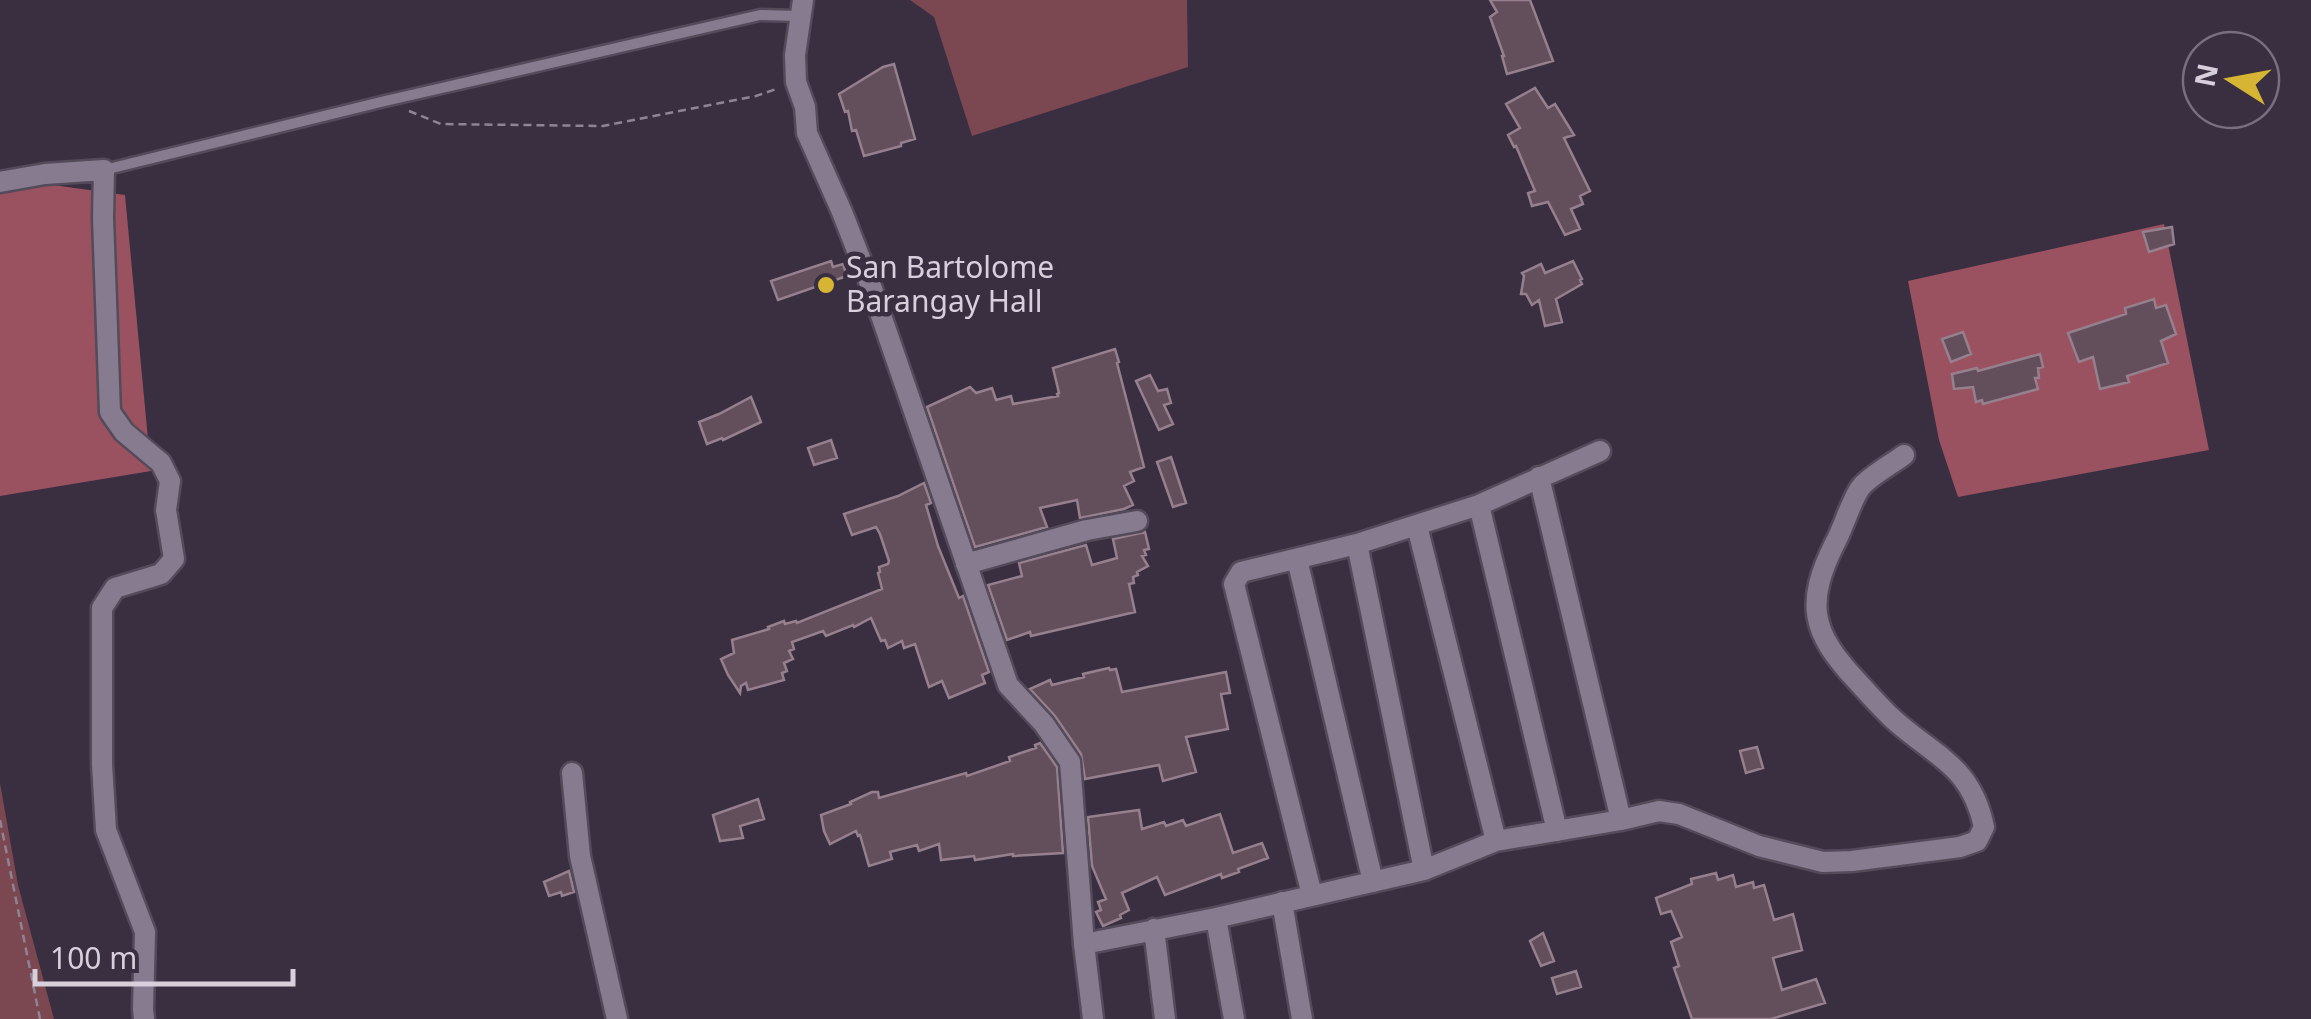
<svg xmlns="http://www.w3.org/2000/svg" width="2311" height="1019" font-family="'Noto Sans',sans-serif">
<style>
.green{fill:#7b4751}
.forest{fill:#9a5160}
.building{fill:#634e5c;stroke:#96808e;stroke-width:2.5}
.lines{fill:none;stroke-linecap:round;stroke-linejoin:round}
.service-casing{stroke:#534b5a;stroke-width:15}
.minor-casing{stroke:#534b5a;stroke-width:25}
.tertiary-casing{stroke:#534b5a;stroke-width:25}
.path{stroke:#8d8593;stroke-width:2.5;stroke-dasharray:8 5;stroke-linecap:butt}
.service{stroke:#877b90;stroke-width:10}
.minor{stroke:#877b90;stroke-width:20}
.tertiary{stroke:#877b90;stroke-width:20}
.poi-dot{fill:#d6b534;stroke:#392f41;stroke-width:4}
.labels{text-anchor:middle;stroke-width:9;stroke-linejoin:round;paint-order:stroke}
.poi-label{font-size:30px;fill:#d7d0dc;stroke:#392f41;text-anchor:start}
</style>
<rect width="100%" height="100%" fill="#392f41"/>
<!-- green -->
<path class="green" d="M910,0H1187L1188,67L972,136L934,17Z
M0,783L18,885L54,1019H0Z"/>
<!-- forest -->
<path class="forest" d="M10,179L125,195L151,471L0,496V180Z
M2164,224L2209,450L1958,497L1939,440L1908,281Z"/>
<!-- building -->
<path class="building" d="M1490,0H1530L1553,61L1507,74L1502,56H1504L1490,17L1497,12Z
M894,64L915,139L901,143V146L864,156L856,130L852,131L848,111L845,112L839,94L883,67Z
M1535,88L1548,108L1555,104L1574,135L1564,138L1590,191L1580,196L1583,204L1571,209L1580,229L1565,235L1548,202L1532,206L1528,193L1535,191L1516,146L1514,147L1508,135L1520,128L1506,104Z
M2172,227L2174,244L2149,252L2143,232Z
M831,261L833,267L843,264L847,276L778,300L771,281Z
M1573,261L1582,279L1580,280L1582,284L1556,299L1562,322L1545,326L1539,300L1532,305L1526,294H1521L1524,276L1522,273L1541,264L1545,273Z
M2154,299L2156,308L2166,305L2176,334L2161,341L2168,363L2127,376L2129,382L2100,389L2093,357L2079,362L2068,333L2126,314L2125,308Z
M1963,332L1971,354L1951,362L1942,339Z
M1115,349L1119,362L1117,363L1144,467L1130,472L1134,481L1124,486L1133,505L1124,509L1080,518L1077,500L1040,508L1047,527L975,547L927,407L970,387L976,393L992,388L996,400L1011,396L1013,404L1058,396L1057,394L1059,393L1053,368Z
M2040,354L2043,367L2038,368L2039,378H2035L2038,389L1983,404L1982,400L1976,402L1973,387L1954,389L1952,374L1977,368L1978,371Z
M1150,375L1158,391L1167,389L1171,403L1164,405L1173,424L1159,430L1136,381Z
M751,397L761,422L723,440L722,438L707,444L699,422L719,414Z
M831,440L837,458L814,465L808,448Z
M1171,457L1186,503L1173,507L1157,462Z
M924,483L931,503L926,505L938,546L959,598L963,596L989,672L982,675L985,683L949,698L942,681L929,687L915,644L904,648L902,641L888,648L885,640L881,641L871,618L854,627L853,625L826,636L823,631L792,642L794,649L789,651L793,659L784,663L787,671L782,673L784,680L748,690L746,683L741,686L740,693L728,675L721,659L734,653L732,640L769,629L768,627L784,621L785,624L796,621L797,623L882,589L878,573L880,572L879,567L888,564L889,561L880,534L876,527L852,535L844,514L898,496Z
M1145,532L1149,549L1144,550L1146,555L1142,556L1148,566L1137,572L1138,575L1133,577L1134,583L1129,584L1135,612L1031,636L1030,632L1007,640L988,585L1022,576L1019,563L1086,545L1092,565L1117,558L1113,539Z
M1109,668L1110,670L1116,669L1122,692L1226,672L1230,693L1221,694L1228,729L1186,737L1196,772L1163,781L1159,765L1085,779L1081,754L1055,716L1030,689L1050,680L1052,685L1084,677L1083,674Z
M1040,743L1057,767L1063,853L1013,856V854L975,860L974,856L941,860L939,844L919,851L917,845L890,852L892,859L869,866L860,835L858,836L856,831L830,844L824,831L821,815L851,804L850,802L872,792H878L879,798L966,773L967,776L1010,761L1009,757L1036,748L1035,745Z
M1757,747L1763,768L1746,773L1740,751Z
M758,799L764,819L740,826L743,838L720,841L713,815Z
M1139,810L1142,829L1164,822L1166,826L1183,820L1186,826L1220,814L1233,853L1262,843L1268,858L1238,869L1239,872L1222,878L1221,874L1165,895L1157,877L1122,893L1129,910L1120,915L1121,918L1103,926L1096,912L1101,910L1098,902L1106,899L1092,866L1088,817Z
M569,871L574,892L562,896L561,892L549,896L544,882Z
M1716,873L1718,880L1733,875L1736,887L1753,882L1754,888L1764,885L1774,920L1793,914L1802,950L1773,958L1782,990L1816,979L1825,1003L1771,1019H1692L1674,968L1679,966L1671,942L1682,937L1671,911L1661,914L1656,898L1692,884L1691,879Z
M1543,933L1554,961L1541,966L1530,941Z
M1576,971L1581,987L1557,994L1552,978Z"/>
<g class="lines">
<!-- service casing -->
<g class="service-casing">
<path id="service" d="M104,170L385,101L760,15L799,16"/>
</g>
<!-- minor casing -->
<g class="minor-casing">
<path id="minor" d="M0,182L45,174L104,170L103,218L110,412L124,432L161,463L170,481L166,510L174,559L161,574L115,588L102,608V764L106,830L145,932L143,1009L144,1019
M1479,505L1557,831
M1417,526L1496,841
M1357,544L1424,870
M1297,559L1373,882
M966,564L1087,530L1137,521
M572,773L580,856L617,1019
M1621,820L1659,811L1679,814L1759,846L1823,862L1852,861L1960,847L1977,841L1984,827C1971,765 1935,757 1893,719C1880,707 1868,693 1856,680C1811,632 1805,603 1835,543C1843,529 1852,498 1861,487C1870,476 1892,464 1904,455
M1312,895L1234,584L1241,572L1357,544L1479,505L1600,451
M1282,902L1302,1019
M1216,918L1234,1019
M1154,929L1165,1019
M1084,944L1216,918L1424,870L1496,841L1621,820L1539,477"/>
</g>
<!-- tertiary casing -->
<g class="tertiary-casing">
<path id="tertiary" d="M803,0L795,55L796,82L805,107L807,133L842,212L872,289L1008,685L1044,724L1070,762L1084,944L1093,1019"/>
</g>
<!-- path -->
<path class="path" d="M409,111L441,124L603,126L756,96L779,88
M0,820L40,1019"/>
<!-- service -->
<use href="#service" class="service"/>
<!-- minor -->
<use href="#minor" class="minor"/>
<!-- tertiary -->
<use href="#tertiary" class="tertiary"/>
</g>
<!-- markers -->
<circle class="poi-dot" cx="826" cy="285" r="10"/>
<g class="labels">
<!-- poi labels -->
<g class="poi-label">
<text x="846" y="278">San Bartolome<tspan x="846" dy="34">Barangay Hall</tspan></text>
</g>
</g>
<!-- north arrow -->
<g transform="translate(2231 80) rotate(281)"><circle r="48" fill="#392f41" stroke="#786f7f" stroke-width="2.5"/>
<path d="M0-8L18 38L0 25L-18 38Z" fill="#d6b534"/>
<text y="-15" font-size="28" font-weight="bold" text-anchor="middle" fill="#d7d0dc">N</text>
</g>
<!-- scale -->
<path d="M35 969v15h258v-15" fill="none" stroke="#d7d0dc" stroke-width="5"/>
<text x="50" y="969" font-size="30" fill="#d7d0dc" stroke="#392f41" stroke-width="8" paint-order="stroke">100 m</text>
</svg>
